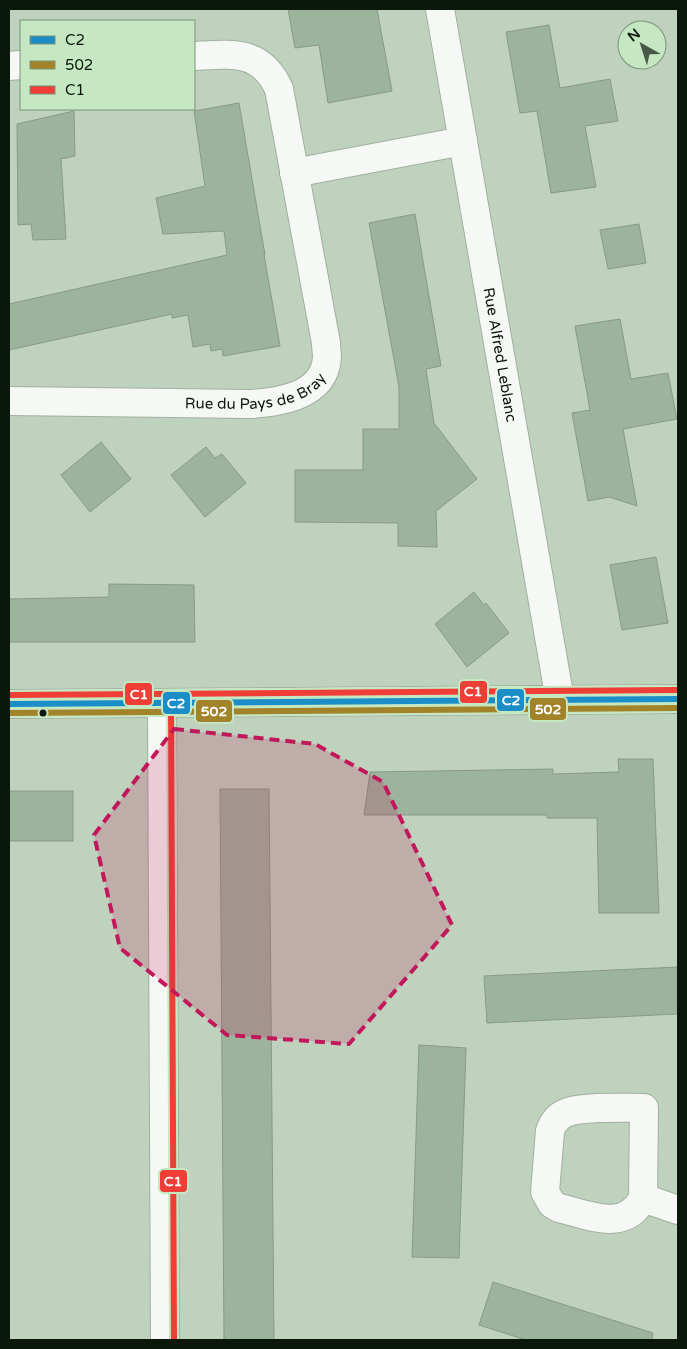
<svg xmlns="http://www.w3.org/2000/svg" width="687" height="1349" font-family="'Varela Round',sans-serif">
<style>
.building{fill:#9cb49b;stroke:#8a9989}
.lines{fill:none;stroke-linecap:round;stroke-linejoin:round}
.street-casing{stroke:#a1b09f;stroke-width:30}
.street{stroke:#f5f8f5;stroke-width:28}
.bus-1-casing{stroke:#c5e7c2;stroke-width:10}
.bus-2-casing{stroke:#c5e7c2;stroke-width:10}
.bus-3-casing{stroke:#c5e7c2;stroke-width:10}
.bus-1{stroke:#1b8ec8;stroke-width:6}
.bus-2{stroke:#a2832a;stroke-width:6}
.bus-3{stroke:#ee3e35;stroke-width:6}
.marked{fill:#c2185b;fill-opacity:0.2;stroke:#c2185b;stroke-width:4;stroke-dasharray:10 6;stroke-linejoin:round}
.bus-dot{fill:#0b170a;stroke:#c5e7c2;stroke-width:2}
.labels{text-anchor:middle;stroke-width:5;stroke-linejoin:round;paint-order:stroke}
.street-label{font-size:15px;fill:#0b170a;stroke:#c5e7c2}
.line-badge{stroke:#c5e7c2;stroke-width:2}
.badge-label{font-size:14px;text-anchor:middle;font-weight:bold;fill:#fff}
</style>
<rect width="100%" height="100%" fill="#bfd2bd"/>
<!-- building -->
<path class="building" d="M288,9H377L392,91L328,103L319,45L295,48Z
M549,25L560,88L610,79L618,121L585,126L596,187L551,193L537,111L520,113L506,32Z
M239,103L265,255H264L280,346L223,356L222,349L211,351L210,344L193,347L188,315L172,318V314L9,350V304L227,255L224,231L163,234L156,198L205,186L194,111Z
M74,111L75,156L61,159L66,239L33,240L31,224L18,225L17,124Z
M415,214L441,366L426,369L434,423L477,479L436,511L437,547L398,546V523L295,522V470H363V429H399V387L369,223Z
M639,224L646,263L608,269L600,230Z
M620,319L631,379L668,373L677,419L623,429L637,506L609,497L588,501L572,413L590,410L575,326Z
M101,442L131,479L90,512L61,475Z
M206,447L215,458L222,454L246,483L205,517L171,475Z
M656,557L668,623L622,630L610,565Z
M109,584L194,585L195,642H9V599L109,597Z
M474,592L484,605L486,603L509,633L467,667L435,624Z
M618,759H653L659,913H599L597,818H547V815H364L370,772L553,769V774L619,772Z
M220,789H269L274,1340H224Z
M9,791H73V841H9Z
M678,967V1014L487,1023L484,976Z
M419,1045L466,1048L459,1258L412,1257Z
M493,1282L653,1333L652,1340H526L479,1325Z"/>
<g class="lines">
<!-- street casing -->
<g class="street-casing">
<g id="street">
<path id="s1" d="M440,9L560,700"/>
<path d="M9,66L21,65"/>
<path d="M294,173L463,141"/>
<path id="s2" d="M9,401L251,404C280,402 324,396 327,358C327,353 326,348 326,343L279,89C261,49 232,54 194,56"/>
<path d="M9,704L678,699"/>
<path d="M162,704L165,1340"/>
<path d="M644,1108L643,1198C625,1233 590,1215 559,1208L552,1204L545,1192L550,1131C553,1122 559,1115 568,1112C585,1106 625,1108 644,1108Z"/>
<path d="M643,1198L678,1210"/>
</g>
</g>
<!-- street -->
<use href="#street" class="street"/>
<!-- bus-1 casing -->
<g class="bus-1-casing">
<path id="bus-1" d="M9,704L678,699"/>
</g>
<!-- bus-2 casing -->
<g class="bus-2-casing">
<path id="bus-2" d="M9,713L678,708"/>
</g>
<!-- bus-3 casing -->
<g class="bus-3-casing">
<path id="bus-3" d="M9,695L678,690
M171,704L174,1340"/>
</g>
<!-- bus-1 -->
<use href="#bus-1" class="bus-1"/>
<!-- bus-2 -->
<use href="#bus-2" class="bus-2"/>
<!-- bus-3 -->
<use href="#bus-3" class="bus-3"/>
</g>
<!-- marked area -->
<path class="marked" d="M174,729L315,744L383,782L452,925L349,1044L227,1035L120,948L94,835Z"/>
<!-- markers -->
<circle class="bus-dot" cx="43" cy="713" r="4.5"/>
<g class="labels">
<!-- street labels -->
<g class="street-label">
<text dy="5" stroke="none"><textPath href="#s1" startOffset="351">Rue Alfred Leblanc</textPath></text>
<text dy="5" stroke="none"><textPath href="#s2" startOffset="249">Rue du Pays de Bray</textPath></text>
</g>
</g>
<g class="line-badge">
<rect x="459" y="680" width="29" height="24" rx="5" fill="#ee3e35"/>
<rect x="124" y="682" width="29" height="24" rx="5" fill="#ee3e35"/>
<rect x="496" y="688" width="29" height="24" rx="5" fill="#1b8ec8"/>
<rect x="162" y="691" width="29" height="24" rx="5" fill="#1b8ec8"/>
<rect x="529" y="697" width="38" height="24" rx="5" fill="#a2832a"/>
<rect x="195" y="699" width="38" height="24" rx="5" fill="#a2832a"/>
<rect x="159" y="1169" width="29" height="24" rx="5" fill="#ee3e35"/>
</g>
<g class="badge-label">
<text x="473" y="696">C1</text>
<text x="139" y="699">C1</text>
<text x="511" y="705">C2</text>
<text x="176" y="708">C2</text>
<text x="548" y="714">502</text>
<text x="214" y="716">502</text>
<text x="173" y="1186">C1</text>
</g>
<!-- border -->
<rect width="687" height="1349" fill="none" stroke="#0b170a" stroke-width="20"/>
<!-- legend -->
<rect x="20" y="20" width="175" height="90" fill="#c5e7c2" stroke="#7b9478"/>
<rect x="30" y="36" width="25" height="8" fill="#1b8ec8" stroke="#7b9478"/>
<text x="65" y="45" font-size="15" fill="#0b170a">C2</text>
<rect x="30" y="61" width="25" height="8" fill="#a2832a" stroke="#7b9478"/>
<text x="65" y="70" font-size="15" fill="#0b170a">502</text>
<rect x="30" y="86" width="25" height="8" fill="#ee3e35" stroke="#7b9478"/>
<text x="65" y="95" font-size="15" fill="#0b170a">C1</text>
<!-- north arrow -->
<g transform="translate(642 45) rotate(321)"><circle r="24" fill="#c5e7c2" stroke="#7b9478"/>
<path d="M0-4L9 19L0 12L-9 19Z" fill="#4a5849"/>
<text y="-8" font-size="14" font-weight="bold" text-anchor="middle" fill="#0b170a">N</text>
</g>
</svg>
